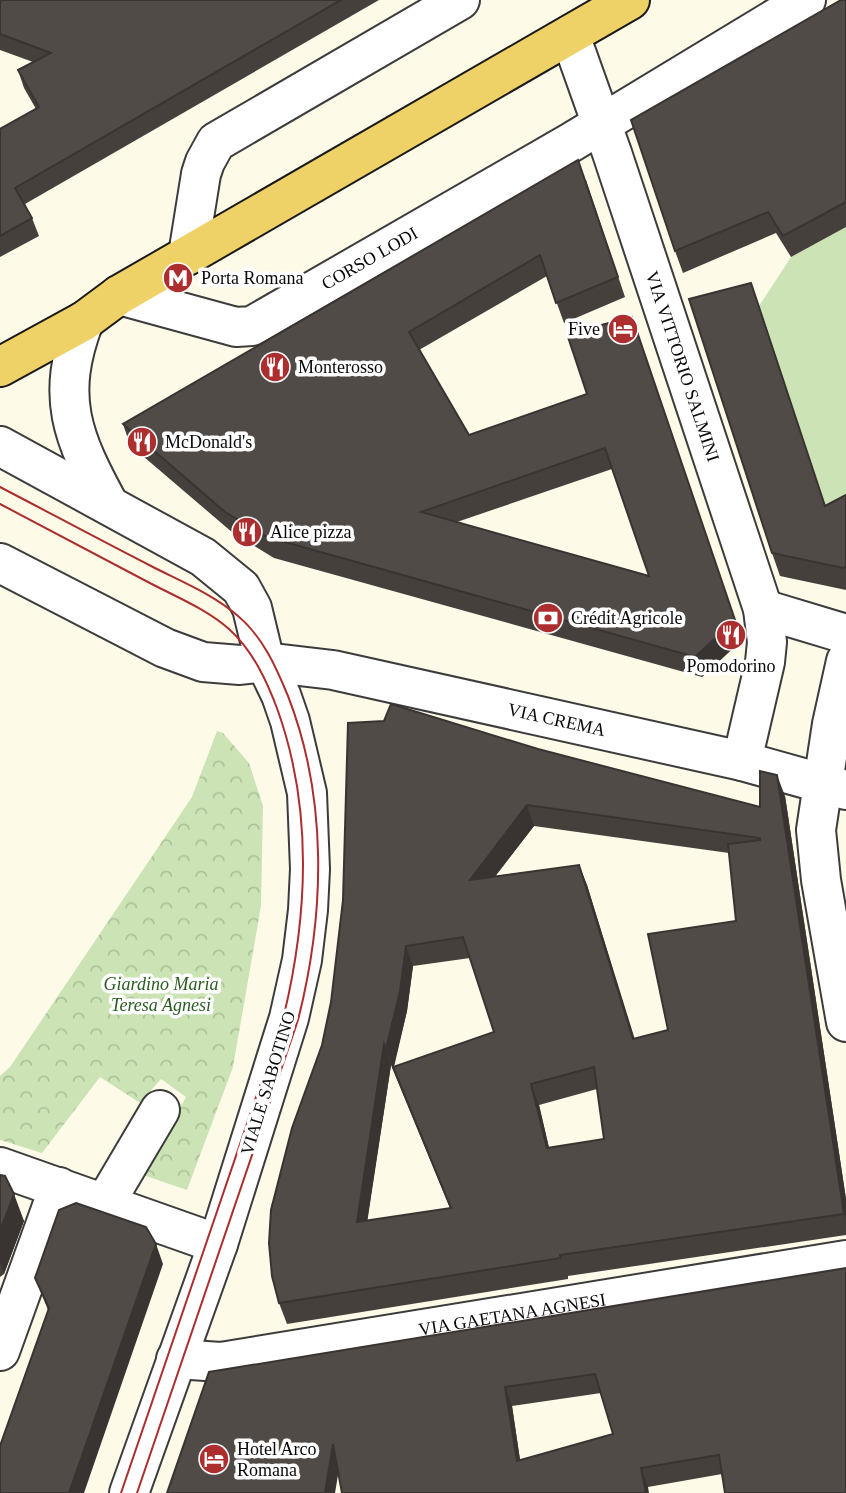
<svg xmlns="http://www.w3.org/2000/svg" width="846" height="1493" font-family="'Times New Roman',serif">
<style>
.park{fill:url(#park-crowns)}
.garden{fill:#cce4b5}
.lines{fill:none;stroke-linecap:round;stroke-linejoin:round}
.minor-casing{stroke:#3c3c3c;stroke-width:42}
.major-casing{stroke:#1a1a1a;stroke-width:42}
.minor{stroke:#fff;stroke-width:38}
.major{stroke:#eed267;stroke-width:38}
.tram{stroke:#ad2e2f;stroke-width:2}
.wall{fill:#46403d;fill-rule:evenodd}
.shaded-wall{fill:#393432}
.building{fill:#514b47;stroke:#393432;stroke-width:2;fill-rule:evenodd}
.labels{text-anchor:middle;stroke-width:7;stroke-linejoin:round;paint-order:stroke}
.street-label{font-size:18px;fill:#090909;stroke:#fff}
.poi-label{font-size:18px;fill:#090909;stroke:#fff;text-anchor:start}
.park-label{font-size:18px;font-style:italic;fill:#2a5b20;stroke:#fff}
</style>
<defs>
<pattern id="park-crowns" width="20" height="18" patternUnits="userSpaceOnUse" patternTransform="scale(1.75)"><rect width="20" height="18" fill="#cce4b5"/><path d="M2 6a3 3 0 1 1 6 0M12 15a3 3 0 1 1 6 0" fill="none" stroke="#aec29a"/></pattern>
</defs>
<rect width="100%" height="100%" fill="#fdfae8"/>
<!-- park -->
<path class="park" d="M217,731L223,733L249,763L263,806L261,906L233,1067L187,1190L143,1175L186,1097L161,1079L140,1103L100,1077L42,1153L0,1140V1076L10,1067L192,797Z"/>
<!-- garden -->
<path class="garden" d="M846,227V522L828,514L759,306L791,257Z"/>
<g class="lines">
<!-- minor casing -->
<g class="minor-casing">
<g id="minor">
<path id="s1" d="M570,35L612,153L763,609L767,642L765,662L742,761"/>
<path d="M188,255L201,174L205,162L216,142L460,0"/>
<path id="s2" d="M119,295L236,327L252,326L570,143L806,0"/>
<path d="M84,321C55,397 72,437 109,505"/>
<path d="M0,446L203,557L241,588L252,608L265,662L281,695L290,721L307,793L310,869L308,910L302,960L289,1018L218,1244L129,1493"/>
<path id="s3" d="M0,563L165,648L203,662L240,665L265,662L333,670L742,761L846,790"/>
<path d="M763,609L846,634"/>
<path d="M846,661L832,724L816,830L821,880L846,1022"/>
<path d="M0,1167L218,1244"/>
<path d="M105,1203L160,1110"/>
<path d="M0,1351L59,1187"/>
<path id="s4" d="M176,1359L221,1362L846,1260"/>
</g>
</g>
<!-- major casing -->
<g class="major-casing">
<path id="major" d="M0,367L84,321L119,295L630,0"/>
</g>
<!-- minor -->
<use href="#minor" class="minor"/>
<!-- major -->
<use href="#major" class="major"/>
<!-- tram -->
<path class="tram" d="M0,487C50,513 100,540 151,566C180,581 213,594 238,616C263,637 276,667 288,696C328,799 325,914 298,1020L137,1493
M0,504C49,530 98,556 146,581C174,596 205,608 229,629C253,651 267,681 278,711C313,810 308,914 284,1015L121,1493"/>
</g>
<!-- wall -->
<path class="wall" d="M1,0H379L25,204L32,218L39,236L0,257V129L36,109L24,88L18,70L33,62L0,50V3Z
M846,0V227L791,257L776,233L683,273L675,251Z
M586,180L625,297L564,323L547,276L419,350L469,435L587,394L742,640L702,677L274,558L233,533L130,445L123,424ZM612,469L649,576L457,522Z
M759,306L825,506L846,495V590L780,576L772,553Z
M538,749L760,807L785,796L846,1199V1235L568,1276V1279L287,1324L279,1303L322,1045ZM534,826L729,853L736,921L668,1030L634,1039L587,885L579,865L495,876ZM470,958L494,1032L394,1067L407,1011L413,966ZM391,1065L450,1208L367,1221ZM597,1089L604,1139L549,1148L539,1105Z
M0,1175L24,1221L4,1274L0,1277Z
M163,1264L48,1310L35,1278Z
M846,1268L722,1474L648,1487L338,1473L167,1493ZM601,1393L613,1434L520,1460L512,1406Z"/>
<!-- shaded-wall -->
<path class="shaded-wall" d="M751,283L759,306L833,529L825,506Z
M639,337L742,640L702,677L695,657Z
M777,775L785,796L846,1199V1220L844,1214Z
M527,805L534,826L477,900L470,880Z
M579,865L587,885L641,1059L633,1039Z
M406,946L413,966L407,1011L393,1069L386,1049Z
M384,1044L391,1065L364,1243L357,1222Z
M531,1084L539,1105L554,1169L547,1148Z
M14,1194L24,1221L4,1274L0,1263V1231Z
M156,1244L163,1264L84,1493H69Z
M505,1387L512,1406L523,1480L517,1461Z
M333,1444L340,1463L335,1493H325Z
M641,1468L648,1487L649,1493H646Z"/>
<!-- building -->
<path class="building" d="M1,0H341L15,188L32,218L0,236V129L39,107L18,70L51,53L0,34V3Z
M841,0H846V202L783,236L768,212L675,251L631,120Z
M578,160L618,277L556,303L540,255L409,332L469,435L587,394L567,334L632,317L735,620L695,657L267,537L225,512L123,424ZM605,448L649,576L421,512Z
M751,283L825,506L846,495V567L843,568L772,553L689,299Z
M391,704L538,749L760,807V771L777,775L844,1214L560,1255L561,1258L279,1303L272,1276L269,1243L271,1210L292,1128L322,1045L331,1002L343,900L348,723L384,721ZM527,805L760,838V840L728,844L736,921L648,934L668,1030L633,1039L579,865L470,880ZM463,937L494,1032L393,1067L451,1208L357,1222L384,1044L386,1049L400,991L406,946ZM594,1067L604,1139L547,1148L531,1084Z
M0,1175L5,1176L14,1194L0,1231Z
M76,1203L146,1227L156,1244L69,1493H0V1446L49,1308L35,1278L59,1210Z
M846,1268V1493H725L719,1455L641,1468L646,1493H342L333,1444L325,1493H167L209,1372ZM595,1374L613,1434L517,1461L505,1387Z"/>
<!-- icons -->
<defs>
<g id="metro-disc" transform="scale(1.575)"><circle r="9.5" fill="#ad2e2f" stroke="#fff"/><path d="M-5.5 5V-5H-3L0 0L3-5H5.5V5H3V-.5L0 4L-3-.5V5Z" fill="#fff"/></g>
<g id="hotel-disc" transform="scale(1.575)"><circle r="9.5" fill="#ad2e2f" stroke="#fff"/><path d="M-6-4.5h1.5V1H6V5H4.5V3h-9V5H-6ZM-4 0a1.8 1.8 0 1 1 3.6 0ZM.5 0V-2.5h3Q6-2.5 6 0Z" fill="#fff"/></g>
<g id="restaurant-disc" transform="scale(1.575)"><circle r="9.5" fill="#ad2e2f" stroke="#fff"/><path d="M-5-6h1v4h1v-4h1v4h1v-4h1v5L-1.5 .5V6h-2V.5L-5-1ZM5-6V6H3V1.5H1.5Q1.5-4 5-6Z" fill="#fff"/></g>
<g id="bank-disc" transform="scale(1.575)"><circle r="9.5" fill="#ad2e2f" stroke="#fff"/><path d="M-6-4H6V4H-6ZM0-2.3a2.3 2.3 0 1 0 0 4.6a2.3 2.3 0 1 0 0-4.6Z" fill="#fff"/></g>
</defs>
<g fill-rule="evenodd">
<use href="#metro-disc" x="178" y="278"/>
<use href="#hotel-disc" x="623" y="329"/>
<use href="#restaurant-disc" x="275" y="367"/>
<use href="#restaurant-disc" x="142" y="442"/>
<use href="#restaurant-disc" x="247" y="532"/>
<use href="#bank-disc" x="548" y="618"/>
<use href="#restaurant-disc" x="731" y="635"/>
<use href="#hotel-disc" x="214" y="1459"/>
</g>
<g class="labels">
<!-- street labels -->
<g class="street-label">
<text dy="6" stroke="none"><textPath href="#s2" startOffset="273">CORSO LODI</textPath></text>
<text dy="6" stroke="none"><textPath href="#s1" startOffset="350">VIA VITTORIO SALMINI</textPath></text>
<text dy="6" stroke="none"><textPath href="#s3" startOffset="586">VIA CREMA</textPath></text>
<text transform="translate(268 1083) rotate(-73)" y="6">VIALE SABOTINO</text>
<text dy="6" stroke="none"><textPath href="#s4" startOffset="340">VIA GAETANA AGNESI</textPath></text>
</g>
<!-- poi labels -->
<g class="poi-label">
<text x="201" y="284">Porta Romana</text>
<text x="600" y="335" text-anchor="end">Five</text>
<text x="298" y="373">Monterosso</text>
<text x="165" y="448">McDonald's</text>
<text x="270" y="538">Alice pizza</text>
<text x="571" y="624">Crédit Agricole</text>
<text x="731" y="672" text-anchor="middle">Pomodorino</text>
<text x="237" y="1455">Hotel Arco<tspan x="237" dy="21">Romana</tspan></text>
</g>
<!-- park labels -->
<g class="park-label">
<text x="161" y="990">Giardino Maria<tspan x="161" dy="21">Teresa Agnesi</tspan></text>
</g>
</g>
</svg>
